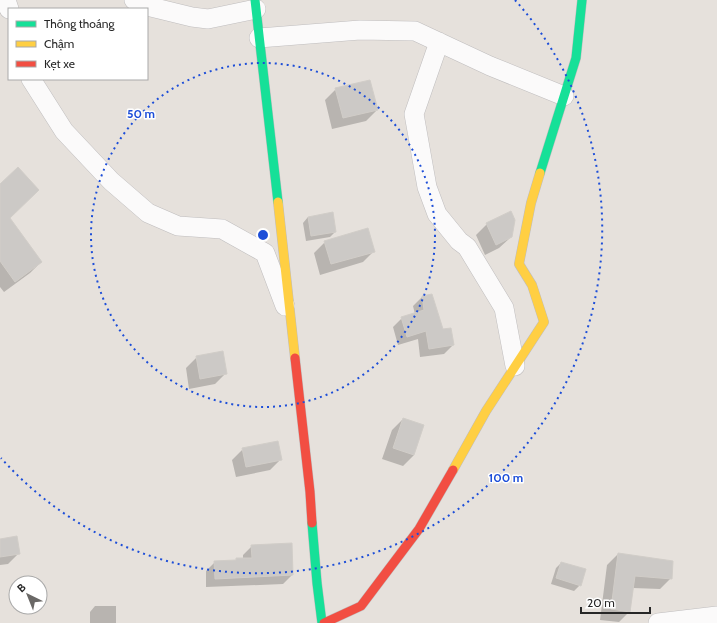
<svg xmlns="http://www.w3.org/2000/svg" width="717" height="623" font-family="Cabin,sans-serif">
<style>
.shadow{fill:#0003}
.building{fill:#ccc9c6;stroke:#d1cdc8}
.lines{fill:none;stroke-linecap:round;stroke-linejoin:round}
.street-casing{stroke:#bfbdbe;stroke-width:20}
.fast-casing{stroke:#bfbdbe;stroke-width:10}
.slow-casing{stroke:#bfbdbe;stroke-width:10}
.jam-casing{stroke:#bfbdbe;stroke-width:10}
.street{stroke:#fbfafa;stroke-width:19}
.fast{stroke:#16e098;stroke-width:9}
.slow{stroke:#ffcf43;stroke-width:9}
.jam{stroke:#f24e42;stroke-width:9}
.ring{fill:none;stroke:#1d4ed8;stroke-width:2;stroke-dasharray:2 4}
.centre{fill:#1d4ed8;stroke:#fff;stroke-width:2}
.ring-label{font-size:12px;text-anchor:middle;font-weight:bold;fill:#1d4ed8;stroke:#fff;stroke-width:3;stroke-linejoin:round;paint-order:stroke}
</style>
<rect width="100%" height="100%" fill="#e6e1dc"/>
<!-- shadow -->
<path class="shadow" d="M336,89L377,110L366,121L332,129L325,100Z
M0,215L41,262L30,273L4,292L0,287Z
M308,217L335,232L330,237L306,241L303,223Z
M487,224L511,237L499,248L485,255L476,235Z
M325,242L374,251L363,262L320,275L314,253Z
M422,297L442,331L453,345L444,354L420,357L418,339L398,345L393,327L402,318L415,314L413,306Z
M197,357L226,373L215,384L189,389L186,368Z
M403,419L414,455L403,466L382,459L392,430Z
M243,449L281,459L270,470L236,477L232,460Z
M0,540L19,553L8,564L0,565Z
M252,546L292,575L283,584L206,587V571L215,562L235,561L243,559V555Z
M618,554L671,578L660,589L633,588L630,611L619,622L600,620L607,565Z
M561,563L580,585L574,591L551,584L556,568Z
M95,606H116V623H90V612Z"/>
<!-- building -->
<path class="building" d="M370,80L378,110L343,118L335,88Z
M18,167L39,190L10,218L42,262L15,282L0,261V184Z
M511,211L515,220L512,237L496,245L486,223Z
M333,212L336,232L311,236L308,217Z
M368,228L375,252L331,264L324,241Z
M432,294L443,329L451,328L454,345L429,349L426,331L407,337L401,317L424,310L422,296Z
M223,351L227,374L200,379L196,356Z
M403,418L424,425L414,455L393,448Z
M278,441L282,460L246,467L242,448Z
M17,536L20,554L0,557V539Z
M292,543L293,575L215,579L214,561L236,560V558H252L251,545Z
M618,553L673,561L672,579L635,576L630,612L611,609Z
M561,562L586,569L581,586L556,578Z"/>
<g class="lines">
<!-- street casing -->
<g class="street-casing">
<path id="street" d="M6,0L9,9
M134,0L147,6L192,17L208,19L256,9
M259,38L360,30L415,31L490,66L564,96
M439,42L414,114L427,187L437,214L459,241L467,247L504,308L515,366
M31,79L64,131L111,181L148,213L178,226L222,229L265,253L285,306
M658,623L717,616"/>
</g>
<!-- fast casing -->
<g class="fast-casing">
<path id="fast" d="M255,0L278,202
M540,173L576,58L582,0
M312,523L317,583L322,623"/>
</g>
<!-- slow casing -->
<g class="slow-casing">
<path id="slow" d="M278,202L295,358
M453,470L486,411L544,322L532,285L519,264L531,203L540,173"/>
</g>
<!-- jam casing -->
<g class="jam-casing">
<path id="jam" d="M295,358L310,492L312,523
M324,623L361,606L419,529L453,470"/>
</g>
<!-- street -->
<use href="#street" class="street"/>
<!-- fast -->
<use href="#fast" class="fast"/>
<!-- slow -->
<use href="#slow" class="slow"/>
<!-- jam -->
<use href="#jam" class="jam"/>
</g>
<!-- distance rings -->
<g class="ring">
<circle cx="263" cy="235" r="172"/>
<path d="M515 0A344 344 0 1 1 1 458"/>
</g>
<circle cx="263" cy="235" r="6" class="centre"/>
<g class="ring-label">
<text x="141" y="118">50 m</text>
<text x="506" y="482">100 m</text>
</g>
<!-- legend -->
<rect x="8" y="8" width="140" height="72" fill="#ffffff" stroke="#a9a9a9"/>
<rect x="16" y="21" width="20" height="6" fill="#16e098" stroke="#a9a9a9"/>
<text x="44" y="28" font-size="12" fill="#272727">Thông thoáng</text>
<rect x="16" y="41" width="20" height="6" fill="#ffcf43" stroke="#a9a9a9"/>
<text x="44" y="48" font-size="12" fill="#272727">Chậm</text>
<rect x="16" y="61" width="20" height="6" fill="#f24e42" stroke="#a9a9a9"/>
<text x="44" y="68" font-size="12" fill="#272727">Kẹt xe</text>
<!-- north arrow -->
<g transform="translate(28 595) rotate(317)"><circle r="19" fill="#ffffff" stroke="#a9a9a9"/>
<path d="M0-3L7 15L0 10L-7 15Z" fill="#6a6866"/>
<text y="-6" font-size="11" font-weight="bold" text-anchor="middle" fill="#272727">B</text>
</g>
<!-- scale -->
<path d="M581 607v6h69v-6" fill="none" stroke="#272727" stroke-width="2"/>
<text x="587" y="607" font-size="12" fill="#272727" stroke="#ffffff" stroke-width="3" paint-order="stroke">20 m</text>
</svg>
